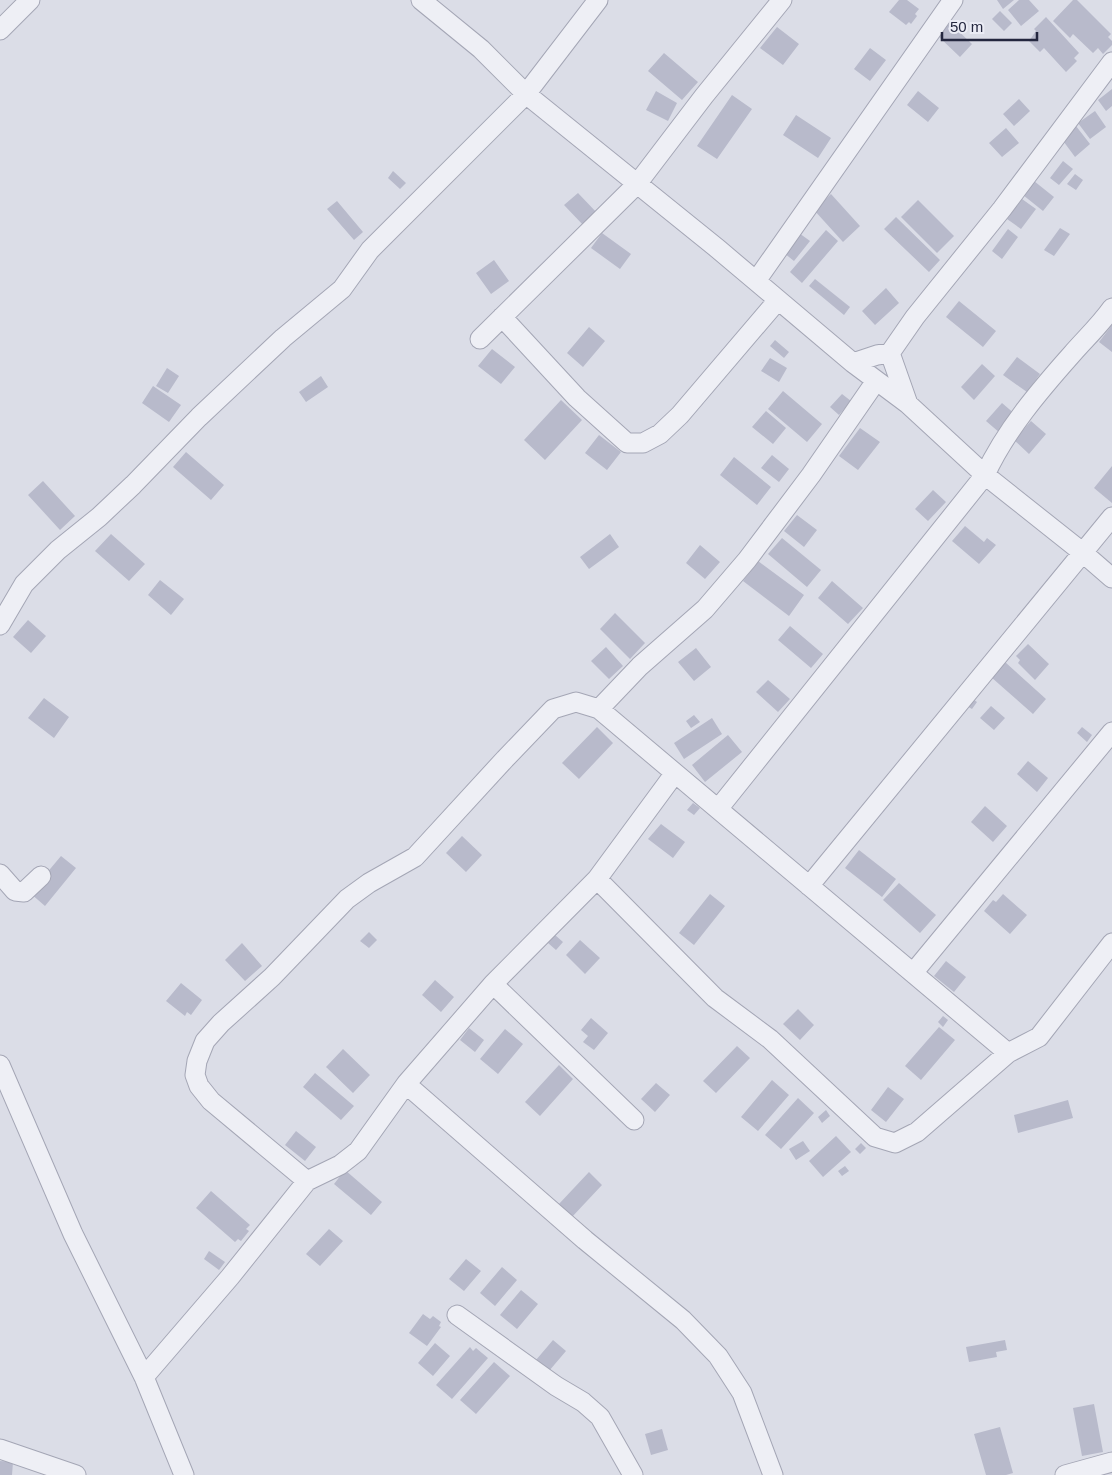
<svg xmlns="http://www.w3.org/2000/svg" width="1112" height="1475" font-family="Arial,sans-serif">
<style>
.building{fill:#b8bacb}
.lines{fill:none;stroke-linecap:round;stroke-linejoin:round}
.minor-casing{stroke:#a4a6b5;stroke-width:21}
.minor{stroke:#eeeff5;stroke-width:19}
</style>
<rect width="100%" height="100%" fill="#dbdde7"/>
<!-- building -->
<path class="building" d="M899,0H907L919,9L915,14L917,16L911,24L909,22L906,25L889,12Z
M997,0H1014L1003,9Z
M1019,0H1029L1039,11L1021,26L1008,10Z
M1073,0H1077L1111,34L1108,37L1112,41V45L1103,54L1098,48L1093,53L1073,34L1070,38L1053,21Z
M1000,11L1012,23L1004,31L992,19Z
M1046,17L1079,53L1074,58L1077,61L1066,72L1044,48L1040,52L1029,41L1036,31L1034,29Z
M950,23L972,44L960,57L938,36Z
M777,27L799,44L783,65L760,48Z
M870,48L886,60L870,81L854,69Z
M664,53L698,82L682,100L648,71Z
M1112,89V106L1106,111L1098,100Z
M656,91L677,103L668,121L646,110Z
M918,91L939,108L928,122L907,105Z
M732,95L752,109L717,159L697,146Z
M1019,99L1030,111L1014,126L1003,114Z
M1095,111L1106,127L1090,139L1078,123Z
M796,115L831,138L818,158L783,135Z
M1076,126L1090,144L1075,157L1061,138Z
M1006,128L1019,143L1002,157L989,143Z
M1063,161L1073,169L1059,185L1050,178Z
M393,171L406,183L400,189L388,178Z
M1075,174L1083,180L1076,190L1067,184Z
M1034,181L1054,197L1043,211L1023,195Z
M578,193L598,214L584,226L564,205Z
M831,194L860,226L843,242L814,210Z
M1022,199L1036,209L1021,229L1007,219Z
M918,200L954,236L937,253L901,217Z
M337,201L363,232L354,240L327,209Z
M896,217L940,260L929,272L884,229Z
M1060,228L1070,234L1054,256L1044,250Z
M1008,229L1018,237L1002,259L992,251Z
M826,230L838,241L802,283L790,272Z
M602,233L631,254L620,269L591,248Z
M799,233L810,241L794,261L784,253Z
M494,260L509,281L491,294L476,273Z
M815,279L850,307L844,315L809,286Z
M886,288L899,303L875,325L862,311Z
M959,301L996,331L983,347L946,317Z
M1112,325V352L1099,342Z
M589,327L605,341L583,367L567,353Z
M775,340L789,352L784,358L770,346Z
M492,349L515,367L501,384L478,366Z
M1017,357L1040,374L1027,392L1003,375Z
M770,358L787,368L779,382L761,371Z
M982,364L995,376L974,400L961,387Z
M167,368L179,376L168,393L156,386Z
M321,376L328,387L306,402L299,392Z
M153,386L181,405L169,422L142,403Z
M783,391L822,424L807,442L768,409Z
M842,394L851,401L839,415L830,407Z
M561,400L582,420L545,460L524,440Z
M1002,403L1016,415L1000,433L986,421Z
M766,411L786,428L773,444L752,427Z
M1031,421L1046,434L1029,454L1014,440Z
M860,428L880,442L858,470L839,456Z
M599,435L621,452L607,470L585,453Z
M186,452L224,485L211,500L173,467Z
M772,455L789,469L779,482L761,468Z
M734,457L771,487L757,505L720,475Z
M1112,466V503L1094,488Z
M43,481L75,516L60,530L28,495Z
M933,490L946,502L928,521L915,509Z
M797,515L817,530L804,547L784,531Z
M965,526L984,542L987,538L996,545L979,564L952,541Z
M111,534L145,564L129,581L95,551Z
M610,534L619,547L589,569L580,557Z
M782,538L821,570L807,587L768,554Z
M700,545L720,562L705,579L686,563Z
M758,561L804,595L789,616L743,581Z
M160,580L184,599L171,615L148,595Z
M832,581L863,608L848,624L818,598Z
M615,613L645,643L630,659L600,629Z
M28,620L46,636L31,653L13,637Z
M790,626L823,654L811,668L778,640Z
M1028,644L1049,664L1035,680L1018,663L1020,660L1016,656Z
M606,647L623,666L609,679L591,661Z
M696,648L711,667L694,681L678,662Z
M1005,662L1046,699L1033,714L991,677Z
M768,680L790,699L778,712L756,692Z
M970,697L977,702L972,709L965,705Z
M44,698L69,717L54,738L28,718Z
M991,706L1005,718L994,730L980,718Z
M694,715L700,722L691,728L686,721Z
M712,718L722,734L684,759L674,743Z
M597,727L613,743L579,779L562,763Z
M1082,727L1092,735L1087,742L1077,733Z
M728,735L742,752L705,782L692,765Z
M1028,761L1048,778L1037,792L1017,774Z
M693,803L700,808L694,815L687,810Z
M985,806L1007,826L993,842L971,822Z
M661,824L685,842L673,858L648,839Z
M462,836L482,855L466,872L446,853Z
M859,850L896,879L882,897L845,868Z
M61,856L76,868L45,906L30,893Z
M899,883L936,915L920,933L883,900Z
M710,894L725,906L694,945L679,933Z
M1003,894L1027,915L1010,934L984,911L993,900L996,902Z
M369,932L377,940L369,948L360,941Z
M555,935L563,942L556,950L548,943Z
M580,940L600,958L585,974L566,955Z
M242,943L262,966L245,981L225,960Z
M946,961L966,977L954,992L934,976Z
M435,980L454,997L441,1012L422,995Z
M181,983L202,1000L191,1015L187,1012L185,1016L166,1001Z
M798,1009L814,1025L800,1040L783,1024Z
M943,1016L948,1020L943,1027L938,1022Z
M591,1018L608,1033L594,1050L583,1042L588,1036L581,1030Z
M939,1027L955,1040L921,1080L905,1066Z
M469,1028L484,1040L475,1052L460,1040Z
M505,1029L523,1044L498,1074L480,1059Z
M737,1046L750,1058L716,1093L703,1081Z
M343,1049L370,1075L353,1093L326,1067Z
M559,1065L573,1079L540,1116L525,1102Z
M315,1073L354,1106L341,1120L303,1087Z
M772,1080L789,1095L758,1131L741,1117Z
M656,1083L670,1095L655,1112L641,1099Z
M888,1087L904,1099L886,1122L871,1110Z
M798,1098L814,1113L781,1149L765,1135Z
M1068,1100L1073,1118L1018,1133L1014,1115Z
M826,1110L830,1116L822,1123L818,1117Z
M296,1131L316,1147L305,1161L285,1145Z
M836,1136L851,1152L823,1177L809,1161Z
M803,1141L810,1151L796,1160L789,1149Z
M861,1143L866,1148L860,1154L855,1149Z
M845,1166L849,1171L842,1176L838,1171Z
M345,1170L382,1202L371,1215L334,1184Z
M589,1172L602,1185L571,1218L558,1205Z
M211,1191L250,1225L246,1229L249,1231L241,1241L238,1239L235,1242L196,1208Z
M329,1229L343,1241L320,1266L306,1254Z
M209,1251L225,1262L219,1270L204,1259Z
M466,1259L481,1271L464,1291L449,1279Z
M502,1267L517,1280L495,1306L480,1293Z
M521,1290L538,1304L517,1329L500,1315Z
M423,1314L430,1319L433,1316L441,1322L439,1326L441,1327L427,1346L409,1333Z
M553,1340L566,1351L549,1371L536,1360Z
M1005,1340L1007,1350L996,1352L997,1357L969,1362L966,1347Z
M435,1343L450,1356L433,1376L418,1363Z
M470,1347L473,1351L476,1348L488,1358L452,1399L436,1385Z
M494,1362L510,1376L476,1414L460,1400Z
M1094,1404L1103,1452L1082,1456L1073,1408Z
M1000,1427L1013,1473L1006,1475H986L974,1434Z
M662,1429L668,1450L651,1455L645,1434Z
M0,1461L13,1462L12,1475H0Z"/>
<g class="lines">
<!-- minor casing -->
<g class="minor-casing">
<path id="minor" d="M421,0L481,49L526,94L718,249L853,363L908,404
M0,30L30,0
M1112,62L1002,209L915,317L890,353L908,404L985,475L1082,552L1112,578
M756,281L953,0
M502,317L577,398L627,443H643L660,434L680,415L778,300
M480,339L637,184L704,96L782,0
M853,363L877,355L890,353
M876,381L811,475L747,560L705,609L640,666L599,709L675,773L597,879L715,998L770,1039L875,1137L895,1143L917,1132L1008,1053L1039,1037L1112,943
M0,625L24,584L58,550L99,517L133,485L199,417L283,338L342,289L370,250L526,94L598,0
M675,773L1008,1053
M718,809L985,475C1005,431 1040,390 1072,354C1085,339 1100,325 1112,308
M0,874L15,891L24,892L41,876
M597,879L493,984L406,1084L585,1240L683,1320L718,1356L742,1393L773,1475
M809,886L1112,517
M913,973L1112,732
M493,984L634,1120
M0,1065L73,1234L144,1377L184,1475
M406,1084L358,1151L340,1165L307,1181L211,1101L199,1086L195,1075L197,1061L205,1041L221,1023L272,977L347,899L369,883L415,857L505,759L553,709L576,702L599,709
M457,1315L556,1386L583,1402L600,1417L633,1475
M144,1377L230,1277L307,1181
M0,1449L76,1475
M1065,1475L1112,1462"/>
</g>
<!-- minor -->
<use href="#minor" class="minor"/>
</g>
<!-- scale -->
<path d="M942 32v8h95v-8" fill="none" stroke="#24273f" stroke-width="2.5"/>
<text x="950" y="32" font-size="15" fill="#24273f" stroke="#ebecf5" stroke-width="4" paint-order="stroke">50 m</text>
</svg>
